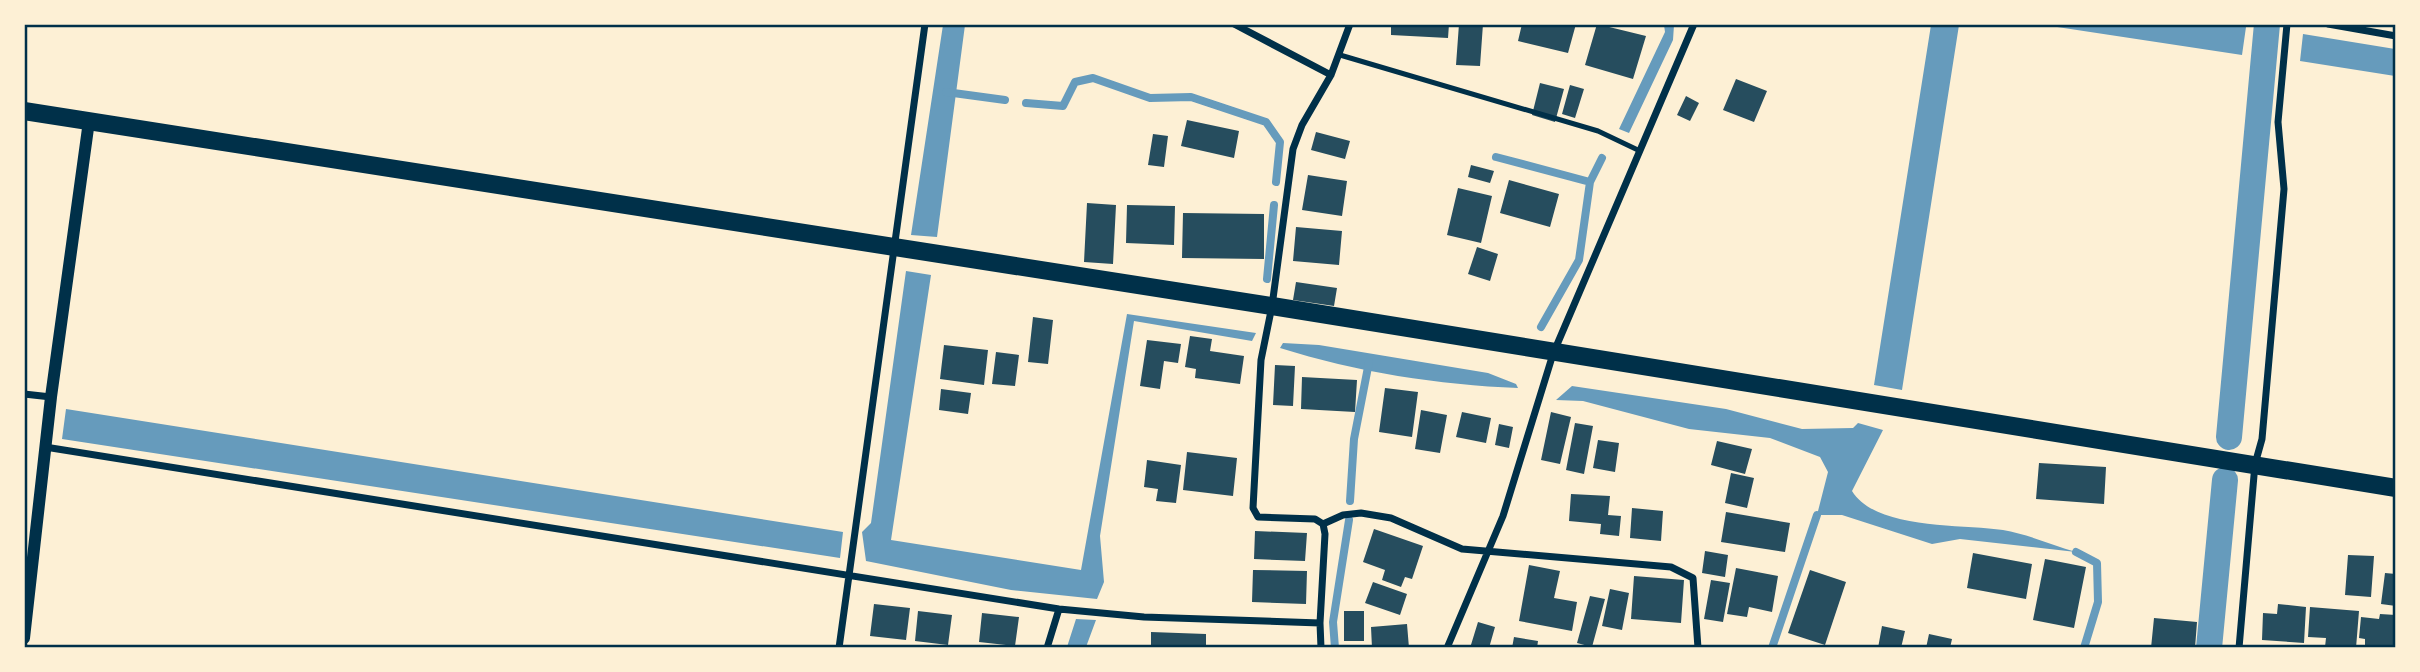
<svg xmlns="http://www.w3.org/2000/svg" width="2420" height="672" font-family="'Archivo Narrow',sans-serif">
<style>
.water{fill:#669bbc}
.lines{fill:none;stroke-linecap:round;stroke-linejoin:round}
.stream{stroke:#669bbc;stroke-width:8}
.canal{stroke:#669bbc;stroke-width:26}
.building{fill:#264d5e}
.service{stroke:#003049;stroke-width:5}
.minor{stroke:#003049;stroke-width:7}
.tertiary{stroke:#003049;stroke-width:12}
.primary{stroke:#003049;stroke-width:18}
.neatline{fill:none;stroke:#003049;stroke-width:2.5}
</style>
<rect width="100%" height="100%" fill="#fdf0d5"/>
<!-- water -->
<path class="water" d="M943,25H965L937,237L911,235Z
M1664,25H1674L1673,40L1629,133L1619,129L1665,32Z
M1931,25H1959L1902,390L1874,385Z
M2228,25L2246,27L2242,55L2044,25Z
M2303,34L2395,49V76L2300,61Z
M906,271L931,275L891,540L1081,570L1127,314L1256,333L1252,341L1134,321L1100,536L1104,582L1097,599L1011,590L866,561L862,532L871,523Z
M1283,343L1319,345L1488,373L1516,384L1518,388C1439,385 1356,372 1280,348Z
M1572,386L1726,409L1802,429L1853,428L1858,423L1883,430L1852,491C1876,530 1961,524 2003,530C2027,534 2052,545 2076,552L1960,539L1932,544L1842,515H1817L1828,472L1820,457L1770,438L1689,429L1583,401L1556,400Z
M66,409L843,532L840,558L62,439Z
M1076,619L1096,620L1086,647H1067Z"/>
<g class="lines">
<!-- stream -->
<path class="stream" d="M946,92L1005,100
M1026,103L1063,106L1075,82L1093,78L1150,98L1191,97L1266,122L1280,142L1276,182
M1496,157L1590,182
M1267,279L1274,205
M1541,327L1579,260L1590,182L1602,158
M1350,501L1354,439L1369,362
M2076,552L2097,563L2098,602L2084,648
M1335,648L1333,622L1349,520
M1772,648L1817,515"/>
<!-- canal -->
<path class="canal" d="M2229,437L2267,24
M2209,648L2225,480"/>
</g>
<!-- building -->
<path class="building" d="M1391,24H1449L1448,38L1391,35Z
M1459,24H1483L1480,66L1456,65Z
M1522,24H1576L1568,53L1518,41Z
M1597,24L1646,36L1633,79L1585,65Z
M1736,79L1767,91L1754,122L1723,110Z
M1540,83L1564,89L1555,122L1532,115Z
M1570,85L1584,89L1575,118L1562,114Z
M1686,96L1699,103L1690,121L1677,115Z
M1187,120L1239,131L1234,158L1181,146Z
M1316,132L1350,141L1345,159L1311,150Z
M1153,134L1168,136L1164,167L1148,165Z
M1471,165L1494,171L1490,183L1468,177Z
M1308,175L1347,181L1342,216L1302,210Z
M1509,180L1559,194L1550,227L1500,213Z
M1458,188L1492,196L1481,243L1447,235Z
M1087,203L1116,205L1113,264L1084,262Z
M1127,205L1175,206L1174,245L1126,243Z
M1183,213L1264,214V259L1182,258Z
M1296,227L1342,231L1339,265L1293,261Z
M1477,247L1498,254L1490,281L1468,274Z
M1296,282L1337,288L1334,306L1293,300Z
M1033,317L1053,320L1048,364L1028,362Z
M1190,336L1212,339L1210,351L1244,356L1240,384L1195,378L1196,369L1185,367Z
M1147,340L1181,344L1178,363L1164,361L1160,389L1140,386Z
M944,345L988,350L984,385L940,379Z
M996,352L1019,355L1015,386L992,384Z
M1275,365L1295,366L1293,406L1273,405Z
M1302,377L1357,380L1355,412L1301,409Z
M1385,388L1418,392L1412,437L1379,432Z
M941,389L971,393L968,414L939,410Z
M1421,410L1447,415L1440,453L1415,449Z
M1462,412L1491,418L1486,443L1456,437Z
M1551,412L1571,417L1560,464L1541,460Z
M1575,423L1593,426L1584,474L1566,470Z
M1499,424L1513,427L1509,448L1495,445Z
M1598,440L1619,443L1615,472L1593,468Z
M1717,441L1752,449L1745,474L1711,465Z
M1187,452L1237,458L1233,496L1183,490Z
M1147,460L1181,465L1176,503L1156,501L1158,489L1144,487Z
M2039,463L2106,467L2104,504L2036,499Z
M1731,473L1754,478L1747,508L1725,503Z
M1571,494L1610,496L1608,515L1621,516L1619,536L1600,534L1601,524L1569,521Z
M1632,508L1663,511L1661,541L1630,538Z
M1726,512L1790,523L1785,552L1721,542Z
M1374,529L1423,546L1412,579L1405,577L1401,587L1382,580L1385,570L1363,562Z
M1255,531L1307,533L1305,561L1254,559Z
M1705,551L1728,555L1725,577L1702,573Z
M1973,553L2032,564L2026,599L1967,588Z
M2348,555L2374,556L2371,597L2345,595Z
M2045,559L2086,567L2074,628L2033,620Z
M1529,565L1560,571L1554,598L1577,602L1572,631L1519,621Z
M1736,568L1778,576L1772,612L1749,607L1747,617L1727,614Z
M1253,570L1307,571L1306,604L1252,602Z
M1810,570L1846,582L1825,645L1788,633Z
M2385,573L2396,574V606L2381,604Z
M1634,576L1684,580L1681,623L1631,619Z
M1711,580L1730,583L1723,622L1704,619Z
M1373,582L1407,594L1400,615L1365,603Z
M1610,589L1629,593L1622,630L1602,626Z
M1590,596L1605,599L1592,647L1577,643Z
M874,604L910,608L906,640L870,636Z
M2278,604L2306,607L2304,643L2262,640L2263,613L2277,614Z
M2310,607L2359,611L2356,648L2325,647L2326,638L2308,637Z
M918,611L952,615L948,645L915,641Z
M1344,611H1364V641H1344Z
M982,613L1019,617L1015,646L979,642Z
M2380,614L2396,615V647L2365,645V639L2359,638L2361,617L2379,619Z
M2154,618L2197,622L2195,648H2151Z
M1478,622L1495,627L1489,648H1470Z
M1407,624L1409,648H1372L1371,627Z
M1882,626L1905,631L1901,648H1878Z
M1151,632L1206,634V648H1151Z
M1929,634L1952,639L1950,648H1926Z
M1514,637L1538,641L1537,648H1512Z"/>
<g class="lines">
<!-- service -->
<path class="service" d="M1340,55L1598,131L1640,151"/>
<!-- minor -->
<path class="minor" d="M1234,24L1331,75
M2328,24L2396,36
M24,394L51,397
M45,447L1059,609L1144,617L1320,623
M1323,524L1343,515L1361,513L1391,518L1462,549L1671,567L1693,578L1698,648
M839,648L925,24
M1047,648L1059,609
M1321,648L1320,623L1325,534L1323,524L1315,519L1258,517L1253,508L1261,360L1272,306L1293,149L1302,125L1331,75L1350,24
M1447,648L1503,516L1553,354L1694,24
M2239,648L2255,464L2262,439L2284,189L2278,122L2287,24"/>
<!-- tertiary -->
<path class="tertiary" d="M24,638L51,397L89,121"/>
<!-- primary -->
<path class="primary" d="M24,111L1272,306L2396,488"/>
</g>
<!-- border -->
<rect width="2420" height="672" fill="none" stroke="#fdf0d5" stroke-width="52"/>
<rect x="26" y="26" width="2368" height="620" class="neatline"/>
</svg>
